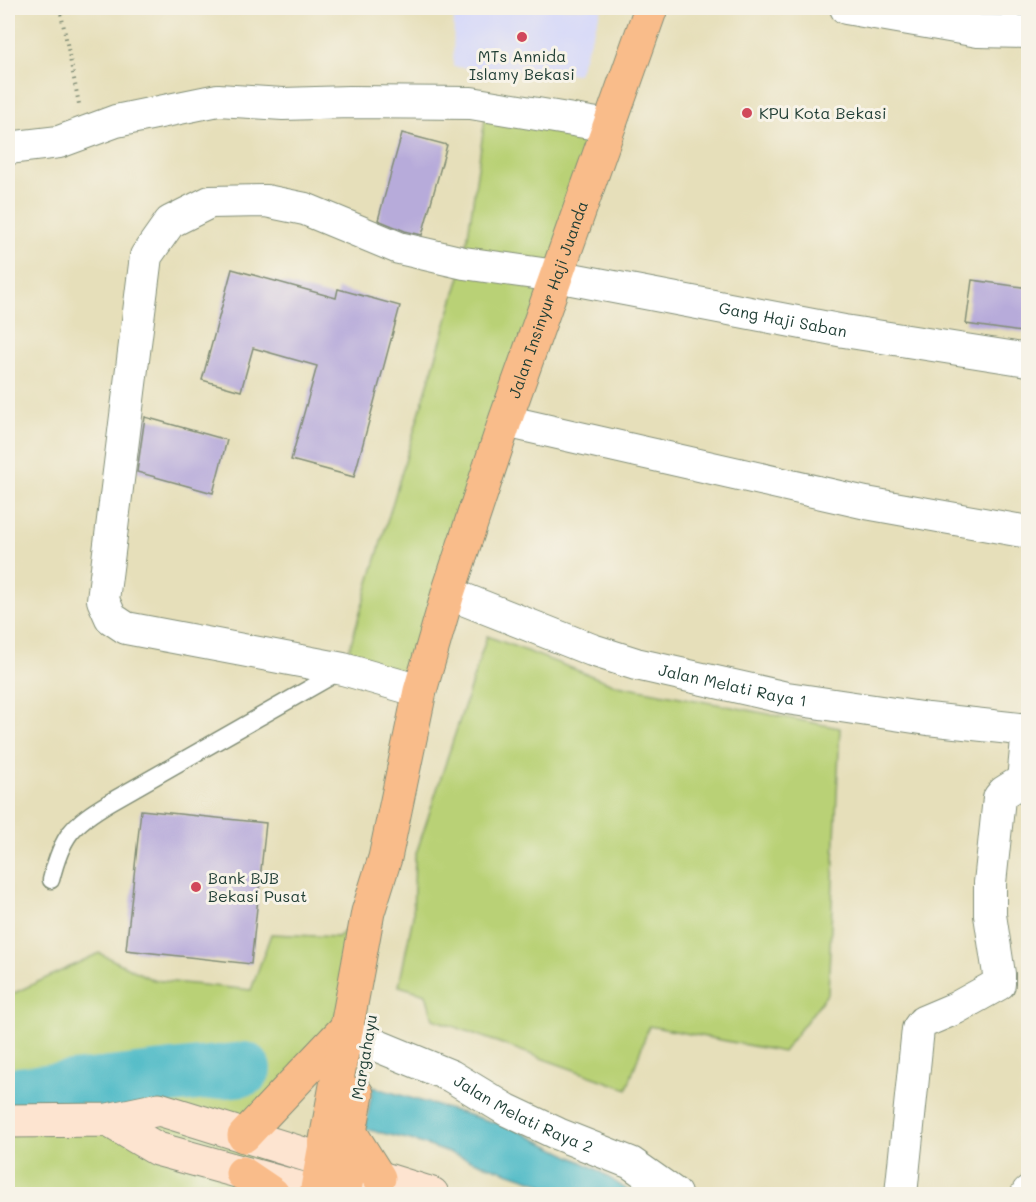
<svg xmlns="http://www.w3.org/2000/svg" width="1036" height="1202" font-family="Mali,sans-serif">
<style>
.built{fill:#d5d8f9}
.green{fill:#b9d176;stroke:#6c8755;stroke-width:1.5}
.water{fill:#4cb9c6;stroke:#367b7d;stroke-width:1.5}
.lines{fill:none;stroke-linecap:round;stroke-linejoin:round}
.river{stroke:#4cb9c6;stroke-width:54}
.building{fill:#b7abda}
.lane-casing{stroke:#828e77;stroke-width:19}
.street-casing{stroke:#828e77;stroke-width:34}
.secondary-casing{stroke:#828e77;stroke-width:35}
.primary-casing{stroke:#828e77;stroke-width:35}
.path{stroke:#828e77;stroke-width:4;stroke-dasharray:1.5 4.5;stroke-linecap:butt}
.lane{stroke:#fff;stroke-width:16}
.street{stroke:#fff;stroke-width:32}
.secondary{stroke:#fde4d0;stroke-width:33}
.primary{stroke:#f9bc8a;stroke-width:33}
.poi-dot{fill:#d1495b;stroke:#f7f3e8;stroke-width:2}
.labels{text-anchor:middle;stroke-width:6;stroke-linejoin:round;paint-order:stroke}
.poi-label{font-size:16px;fill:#1f3d34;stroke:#f7f3e8;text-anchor:start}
.street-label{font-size:16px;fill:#1f3d34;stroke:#f7f3e8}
</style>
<rect width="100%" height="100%" fill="#f7f3e8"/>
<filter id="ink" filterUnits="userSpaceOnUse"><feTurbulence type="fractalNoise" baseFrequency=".0167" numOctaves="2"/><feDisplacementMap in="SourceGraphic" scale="12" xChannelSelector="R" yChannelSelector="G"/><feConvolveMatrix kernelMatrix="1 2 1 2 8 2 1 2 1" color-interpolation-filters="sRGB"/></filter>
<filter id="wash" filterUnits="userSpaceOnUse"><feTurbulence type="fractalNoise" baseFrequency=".008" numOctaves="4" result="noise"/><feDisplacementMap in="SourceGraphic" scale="24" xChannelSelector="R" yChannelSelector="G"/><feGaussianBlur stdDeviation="1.35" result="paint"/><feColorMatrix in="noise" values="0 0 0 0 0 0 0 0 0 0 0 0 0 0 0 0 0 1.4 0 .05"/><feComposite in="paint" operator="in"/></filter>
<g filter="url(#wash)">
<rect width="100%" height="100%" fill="#e6dfba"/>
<!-- built -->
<path class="built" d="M454,8H602L578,74L453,67Z"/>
<!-- green -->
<path class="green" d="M487,105L609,126L420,691L343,670L464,263Z
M487,636L613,684L840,728L828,993L783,1052L649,1026L627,1089L433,1019L426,994L399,986L413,916L415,857Z
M368,912L347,1027L245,1135L290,1194H8V996L99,953L153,980L251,990L271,934L338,937Z"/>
<!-- water -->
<path class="water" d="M373,1087L513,1128L596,1169L633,1194H559L537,1182L411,1140L365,1129Z"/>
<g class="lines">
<!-- river -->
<path class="river" d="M8,1095L244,1069"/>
</g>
<g id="blocks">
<!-- building -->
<path class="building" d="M402,133L447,145L422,235L405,231L378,220Z
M232,269L336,298L338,289L400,306L354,477L291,460L317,366L253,348L241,391L202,380Z
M972,280L1029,288V333L966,324Z
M145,417L227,440L213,493L137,472Z
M141,810L266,823L251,964L126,950Z"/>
</g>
</g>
<g filter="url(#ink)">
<use href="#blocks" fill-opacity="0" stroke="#828e77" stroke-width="1.5"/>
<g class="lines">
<!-- lane casing -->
<g class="lane-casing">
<path id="lane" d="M51,880C62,836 71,825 110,802L342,670"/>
</g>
<!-- street casing -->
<g class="street-casing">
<g id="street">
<path d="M846,8L978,31L1028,32"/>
<path d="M8,148L59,142L116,121L218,100L283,104L349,102L471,103L609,126"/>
<path d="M505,421L866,503L1028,532"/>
<path id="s1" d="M448,593L592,650L636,664L787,698L928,719L1028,730"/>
<path id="s2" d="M420,691L343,669L126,628L111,618L103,600L146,256L170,222L210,202L266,201L305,209L399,248L464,263L556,276L844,331L1028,360"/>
<path id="s3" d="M366,1041L451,1076L507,1110L558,1134L631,1163L675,1194"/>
<path d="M901,1194L918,1029L923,1022L956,1008L999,984V974L990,915V883L999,798L1004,792L1023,780L1028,730"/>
<path d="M1027,1194L1028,1192"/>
</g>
</g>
<!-- secondary casing -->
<g class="secondary-casing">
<path id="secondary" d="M108,1120L157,1149L321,1194
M8,1121L108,1120L159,1109L432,1194"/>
</g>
<!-- primary casing -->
<g class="primary-casing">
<g id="primary">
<path d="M350,1132L379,1178"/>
<path d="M244,1136L347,1027"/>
<path d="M242,1173L273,1194"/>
<path id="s4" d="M316,1194L368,912L385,858L420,691L448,593L505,421L651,8"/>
<path d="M344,1194L349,1169L350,1132L357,1094"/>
</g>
</g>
<!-- path -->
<path class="path" d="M60,8L79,104"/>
<!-- lane -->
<use href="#lane" class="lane"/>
<!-- street -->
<use href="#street" class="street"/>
<!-- secondary -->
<use href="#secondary" class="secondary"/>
<!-- primary -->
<use href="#primary" class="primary"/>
</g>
</g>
<!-- markers -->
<g class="poi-dot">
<circle cx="522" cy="37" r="6"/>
<circle cx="747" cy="113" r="6"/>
<circle cx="196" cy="887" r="6"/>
</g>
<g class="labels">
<!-- poi labels -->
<g class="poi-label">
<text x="522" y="62" text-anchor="middle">MTs Annida<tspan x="522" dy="18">Islamy Bekasi</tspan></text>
<text x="759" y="119">KPU Kota Bekasi</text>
<text x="208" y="884">Bank BJB<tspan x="208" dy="18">Bekasi Pusat</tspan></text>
</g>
<!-- street labels -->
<g class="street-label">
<text dy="6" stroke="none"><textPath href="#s4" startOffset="926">Jalan Insinyur Haji Juanda</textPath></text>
<text dy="6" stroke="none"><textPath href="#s2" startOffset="1360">Gang Haji Saban</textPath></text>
<text dy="6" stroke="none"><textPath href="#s1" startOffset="300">Jalan Melati Raya 1</textPath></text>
<text transform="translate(364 1057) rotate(-80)" y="6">Margahayu</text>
<text dy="6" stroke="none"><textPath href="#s3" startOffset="174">Jalan Melati Raya 2</textPath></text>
</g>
</g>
<!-- margin -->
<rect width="1036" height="1202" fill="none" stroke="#f7f3e8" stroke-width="30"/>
</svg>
